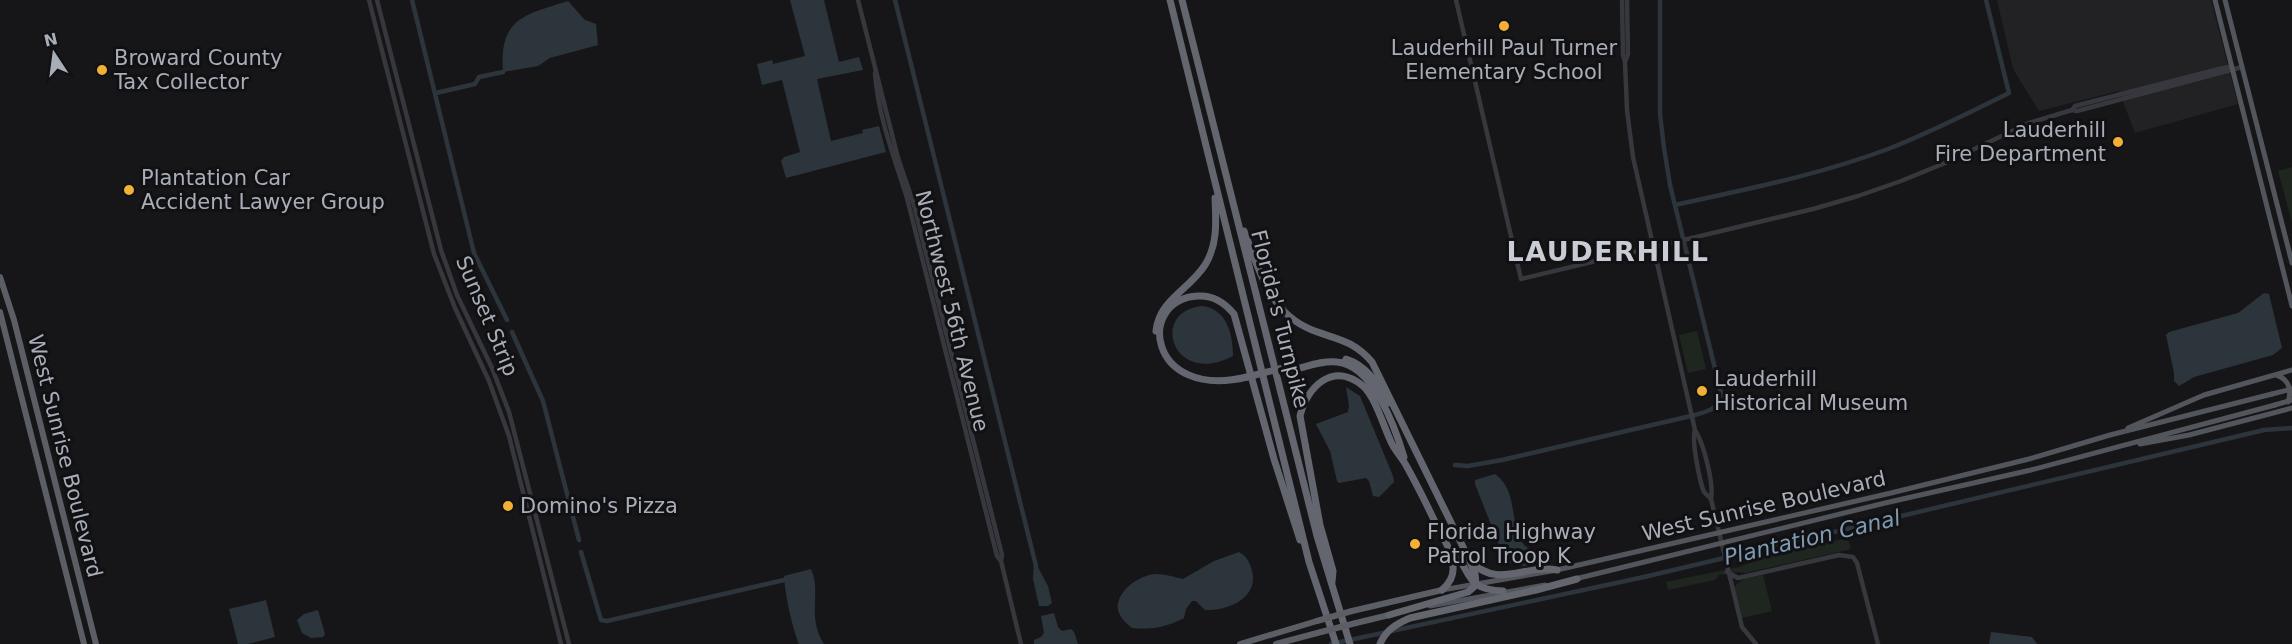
<svg xmlns="http://www.w3.org/2000/svg" width="2292" height="644" font-family="'DejaVu Sans',sans-serif">
<style>
.built{fill:#222225}
.green{fill:#1e261f}
.water{fill:#2c353c}
.lines{fill:none;stroke-linecap:round;stroke-linejoin:round}
.canal{stroke:#2c353c;stroke-width:4.5}
.tertiary{stroke:#37383d;stroke-width:4.5}
.primary{stroke:#53555c;stroke-width:5}
.trunk{stroke:#5b5e65;stroke-width:6}
.motorway{stroke:#63666e;stroke-width:7}
.primary-bridge{stroke:#53555c;stroke-width:5}
.trunk-bridge{stroke:#5b5e65;stroke-width:6}
.motorway-bridge{stroke:#63666e;stroke-width:7}
.poi-dot{fill:#f2b134;stroke:#111113;stroke-width:2}
.labels{text-anchor:middle;stroke-width:6;stroke-linejoin:round;paint-order:stroke}
.poi-label{font-size:21px;fill:#a8adb8;stroke:#111113;text-anchor:start}
.street-label{font-size:21px;fill:#a8adb8;stroke:#111113}
.water-label{font-size:22px;font-style:italic;fill:#7f9bb3;stroke:#111113}
.district-label{font-size:27px;font-weight:bold;letter-spacing:1.5px;fill:#c9ccd4;stroke:#111113}
</style>
<rect width="100%" height="100%" fill="#161618"/>
<!-- built -->
<path class="built" d="M1997,0H2211L2238,104L2135,133L2119,91L2039,111L2013,69Z"/>
<!-- green -->
<path class="green" d="M2292,167V222L2278,171Z
M1697,331L1706,369L1688,373L1679,335Z
M1848,538L1851,549L1746,573L1738,572L1719,575L1715,580L1668,590L1666,582L1739,567L1766,556Z
M1763,575L1772,611L1742,618L1736,594L1732,592C1738,578 1749,578 1763,575Z"/>
<!-- water -->
<path class="water" d="M790,0H824L839,62L859,57L863,70L817,79L831,141L863,133L862,130L879,126L886,152L786,178L781,161L784,157L800,152L782,80L762,85L757,64L772,60L773,64L805,56Z
M568,1L585,20L596,24L598,45L550,58L538,66L503,72C499,18 524,15 568,1Z
M2264,293L2269,294L2270,298L2282,348L2273,355L2194,377L2179,386L2174,381V373L2166,335L2169,332L2238,313Z
M1202,306C1227,309 1233,334 1233,356C1172,388 1149,311 1202,306Z
M1346,387L1360,396L1393,476L1394,482L1379,497L1373,496L1369,481L1366,478L1339,483L1337,481L1330,451L1316,424L1348,412L1349,406Z
M1495,474C1518,490 1509,520 1522,542C1528,553 1543,551 1552,561L1524,566L1510,563L1499,545L1475,484V480Z
M1239,552C1247,556 1250,563 1252,571C1259,598 1228,611 1205,610L1196,601H1192L1186,609L1184,618C1167,627 1151,630 1132,628C1126,623 1120,618 1118,610C1115,592 1139,575 1155,574C1165,574 1174,577 1183,579L1214,561Z
M1034,560L1048,586L1052,603L1048,606H1039L1033,579Z
M811,569C822,592 806,616 824,644H799C792,627 785,594 784,576Z
M266,600L275,637L248,644H238L229,609Z
M318,610L325,634L323,637L311,638L302,633L297,620L304,614Z
M1054,613L1058,627L1062,631L1071,629L1074,632L1078,644H1034V640L1041,637L1044,633L1041,616Z
M1991,632L2032,637L2037,644H1989Z"/>
<g class="lines">
<!-- canal -->
<path class="canal" d="M412,0L474,253L507,320
M895,0L1036,566
M436,93L475,84L479,77L503,72
M1675,205C1747,189 1819,175 1888,149C1929,133 1969,113 2009,93L1986,0
M512,332L543,401L579,540
M1455,465L1468,466L1502,460L1695,415C1709,411 1719,409 1721,393L1670,185L1664,148L1660,114V0
M581,552L601,620L607,621L784,580
M1331,644L1644,577L2264,430L2292,428"/>
<!-- tertiary -->
<path class="tertiary" d="M369,0L434,254L455,308L489,381L509,436L561,644
M377,0L441,250L457,295L492,368L509,412L569,644
M858,0L898,158L914,205L1002,555L1001,561L1021,644
M1456,0L1521,279L1813,209L1858,196L1901,181L1945,163L2029,123L2072,110L2075,106L2219,69L2228,67L2233,70
M1622,0L1623,55L1625,62L1627,110L1633,157L1695,430C1704,444 1714,484 1711,499L1742,627L1756,644
M1625,62L1628,54L1627,0
M875,73C878,116 894,157 907,198L997,556L1001,561
M2072,110L2077,111L2242,67
M1695,430C1691,439 1700,483 1704,492C1705,493 1710,498 1711,499
M1727,572L1738,578L1839,555L1853,557L1857,563L1878,644"/>
<!-- primary -->
<path class="primary" d="M2215,0L2292,306
M2225,0L2292,263
M2276,375C2289,379 2292,390 2288,402
M2128,428L2204,395L2292,370
M2140,444L2189,435L2292,408
M1575,579L1885,503L2031,470L2275,405
M1442,590L1557,570L1891,493L2029,459L2110,435L2272,394
M1430,606L1545,585"/>
<!-- trunk -->
<path class="trunk" d="M0,277L14,320L96,644
M0,312L84,644
M1352,611L1442,590
M1356,623L1389,615
M1240,644L1317,621
M1276,644L1321,632"/>
<!-- motorway -->
<path class="motorway" d="M1170,0L1309,562L1336,644
M1182,0L1317,536L1350,644
M1244,231C1259,269 1269,313 1312,330C1338,340 1353,340 1372,362L1467,555L1475,573L1476,585
M1156,331C1159,300 1189,290 1205,265C1218,244 1216,221 1215,198
M1346,359C1368,366 1377,384 1388,403
M1292,370C1306,367 1322,360 1337,362C1373,365 1395,427 1404,457
M1247,377C1147,401 1136,299 1198,296C1213,295 1225,303 1234,314L1274,459L1300,540
M1449,548C1473,567 1461,590 1503,591
M1472,562C1497,589 1526,564 1557,570
M1332,582L1333,571L1320,525L1300,416C1307,386 1334,361 1363,386C1376,398 1384,428 1392,444C1396,452 1403,459 1407,467C1417,485 1427,505 1436,524C1443,537 1452,551 1453,566C1454,576 1449,584 1442,590
M1389,615L1468,592L1476,585
M1380,644C1386,630 1396,624 1410,618L1536,590L1577,579"/>
<!-- primary-bridge -->
<path class="primary-bridge" d="M2272,394L2292,389
M2275,405L2292,400"/>
<!-- trunk-bridge -->
<path class="trunk-bridge" d="M1317,621L1352,611
M1321,632L1356,623"/>
<!-- motorway-bridge -->
<path class="motorway-bridge" d="M1247,377L1291,366"/>
</g>
<!-- markers -->
<g class="poi-dot">
<circle cx="1504" cy="26" r="6"/>
<circle cx="102" cy="70" r="6"/>
<circle cx="2118" cy="142" r="6"/>
<circle cx="129" cy="190" r="6"/>
<circle cx="1702" cy="391" r="6"/>
<circle cx="508" cy="506" r="6"/>
<circle cx="1415" cy="544" r="6"/>
</g>
<g class="labels">
<!-- poi labels -->
<g class="poi-label">
<text x="1504" y="55" text-anchor="middle">Lauderhill Paul Turner<tspan x="1504" dy="24">Elementary School</tspan></text>
<text x="114" y="65">Broward County<tspan x="114" dy="24">Tax Collector</tspan></text>
<text x="2106" y="137" text-anchor="end">Lauderhill<tspan x="2106" dy="24">Fire Department</tspan></text>
<text x="141" y="185">Plantation Car<tspan x="141" dy="24">Accident Lawyer Group</tspan></text>
<text x="1714" y="386">Lauderhill<tspan x="1714" dy="24">Historical Museum</tspan></text>
<text x="520" y="513">Domino's Pizza</text>
<text x="1427" y="539">Florida Highway<tspan x="1427" dy="24">Patrol Troop K</tspan></text>
</g>
<!-- street labels -->
<g class="street-label">
<text transform="translate(952 311) rotate(76)" y="7">Northwest 56th Avenue</text>
<text transform="translate(487 316) rotate(67)" y="7">Sunset Strip</text>
<text transform="translate(1280 319) rotate(76)" y="7">Florida's Turnpike</text>
<text transform="translate(65 456) rotate(76)" y="7">West Sunrise Boulevard</text>
<text transform="translate(1764 506) rotate(-13)" y="7">West Sunrise Boulevard</text>
</g>
<!-- water labels -->
<g class="water-label">
<text transform="translate(1812 537) rotate(-13)" y="8">Plantation Canal</text>
</g>
<!-- district labels -->
<g class="district-label">
<text x="1608" y="261">LAUDERHILL</text>
</g>
</g>
<!-- north arrow -->
<g transform="translate(54 54) rotate(347)" stroke="#111113" stroke-width="4.5" paint-order="stroke">
<path d="M0-4.5L10 22L0 15L-10 22Z" fill="#a8adb8"/>
<text y="-9" font-size="16" font-weight="bold" text-anchor="middle" fill="#a8adb8">N</text>
</g>
</svg>
